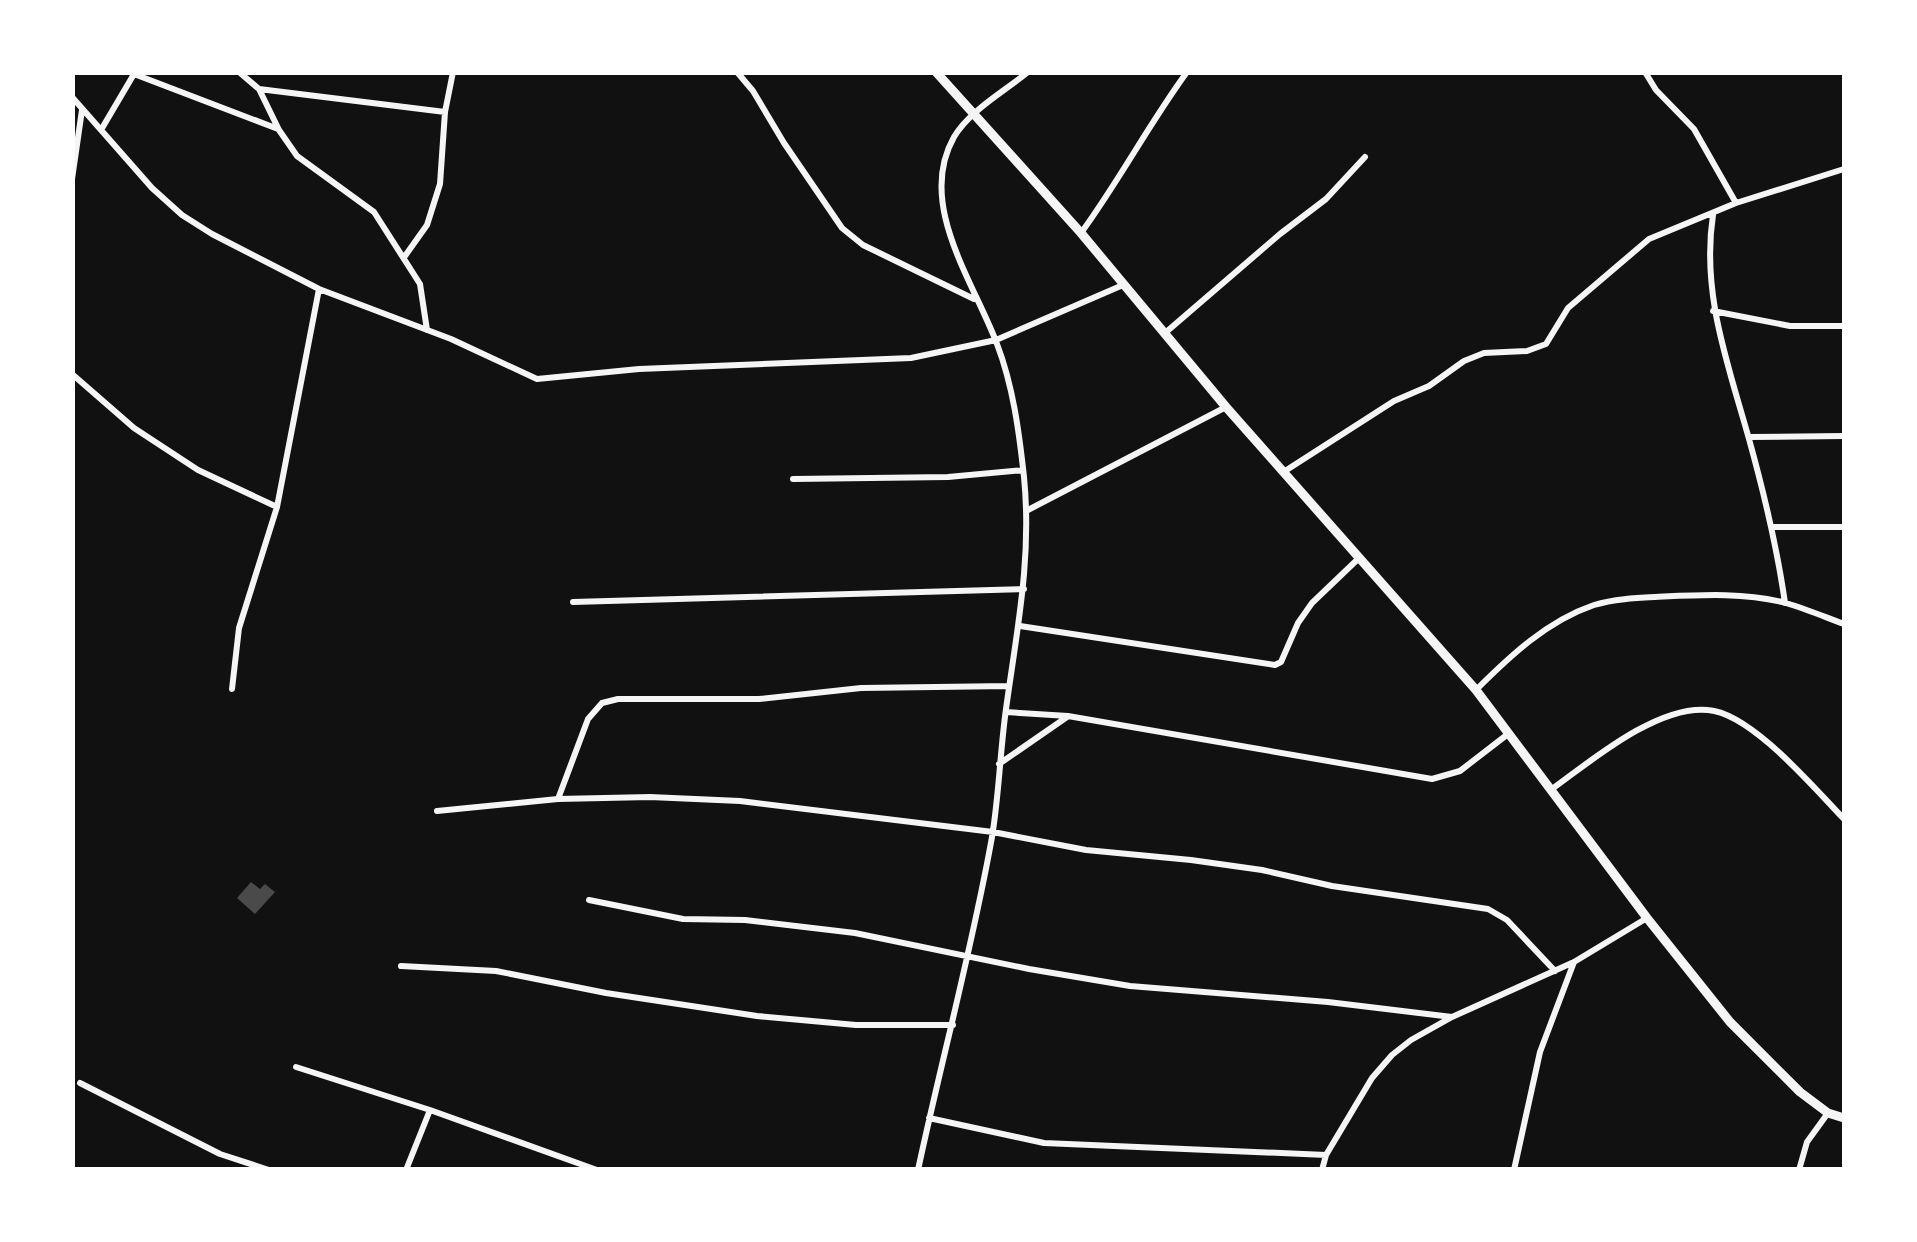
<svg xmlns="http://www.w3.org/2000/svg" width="1917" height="1242" font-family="'PT Sans Narrow',sans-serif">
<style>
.building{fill:#4a4a4a}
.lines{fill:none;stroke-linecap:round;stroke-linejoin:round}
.minor{stroke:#f5f5f5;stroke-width:6}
.tertiary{stroke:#f5f5f5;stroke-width:9}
</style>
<rect width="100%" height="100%" fill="#111"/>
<!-- building -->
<path class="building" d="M251,882L260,889L265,884L275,892L255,914L237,898Z"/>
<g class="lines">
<!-- minor -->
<path class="minor" d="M239,72L259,89L279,130L297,156L374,212L420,284L427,330
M737,72L753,91L784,143L842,228L863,245L974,299
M1645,72L1656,90L1694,129L1736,203
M134,74L278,129
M259,89L445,112
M72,97L152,188L182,215L212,234L319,289L451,339L537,379L639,369L911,358L996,340L1123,285
M101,130L134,74
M72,179L82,110
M1713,215C1701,293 1728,364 1749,439C1764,493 1777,547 1785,603
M1081,233C1119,181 1149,124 1187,72
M405,256L427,225L440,184L445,112L453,72
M1713,311L1790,326H1844
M1165,333L1280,234L1326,199L1365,157
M72,374L134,428L198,470L277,507
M1749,437L1844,436
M1285,471L1394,401L1429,386L1464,361L1484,353L1527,351L1546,344L1568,308L1649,239L1736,203L1844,169
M793,479L948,477L1023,470
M1028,510L1226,407
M1773,527H1844
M573,602L1024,589
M1020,626L1275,665L1281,662L1298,623L1312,603L1358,559
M232,689L239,628L277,507L319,289
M1476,690C1510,656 1547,621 1594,605C1614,599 1635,598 1655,597C1699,595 1744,592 1786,603C1806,609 1825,617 1844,624
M1006,712L1068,716L1432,779L1460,771L1508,734
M999,764L1067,717
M1552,789C1591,761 1657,705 1708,710C1751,713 1814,788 1844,819
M558,799L588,719L602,703L618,699H759L861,688L1009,686
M437,811L558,799L650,797L740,801L993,832L1086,850L1191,860L1262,870L1332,886L1488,909L1507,920L1555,971
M589,900L683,919L745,920L855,933L1029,969L1130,986L1328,1002L1452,1017
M401,966L496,971L606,993L757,1016L856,1025H953
M296,1067L430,1110L597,1170
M80,1083L220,1154L269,1170
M929,1118L1044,1143L1326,1155
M406,1170L430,1110
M918,1170C942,1058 972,949 992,837C999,795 1000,752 1006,709C1017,629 1032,558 1024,477C1019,431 1013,386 997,344C974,282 916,204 954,137C969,111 1005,91 1028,72
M1322,1170L1326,1155L1372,1078L1392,1055L1411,1040L1452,1017L1574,962L1647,918
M1514,1170L1540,1052L1574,962
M1799,1170L1807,1142L1828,1113"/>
<!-- tertiary -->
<path class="tertiary" d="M936,72L1081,233L1226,407L1476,690L1647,918L1730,1022L1800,1092L1828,1113L1844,1118"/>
</g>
<!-- border -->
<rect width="1917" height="1242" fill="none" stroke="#ffffff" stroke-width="150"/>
</svg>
